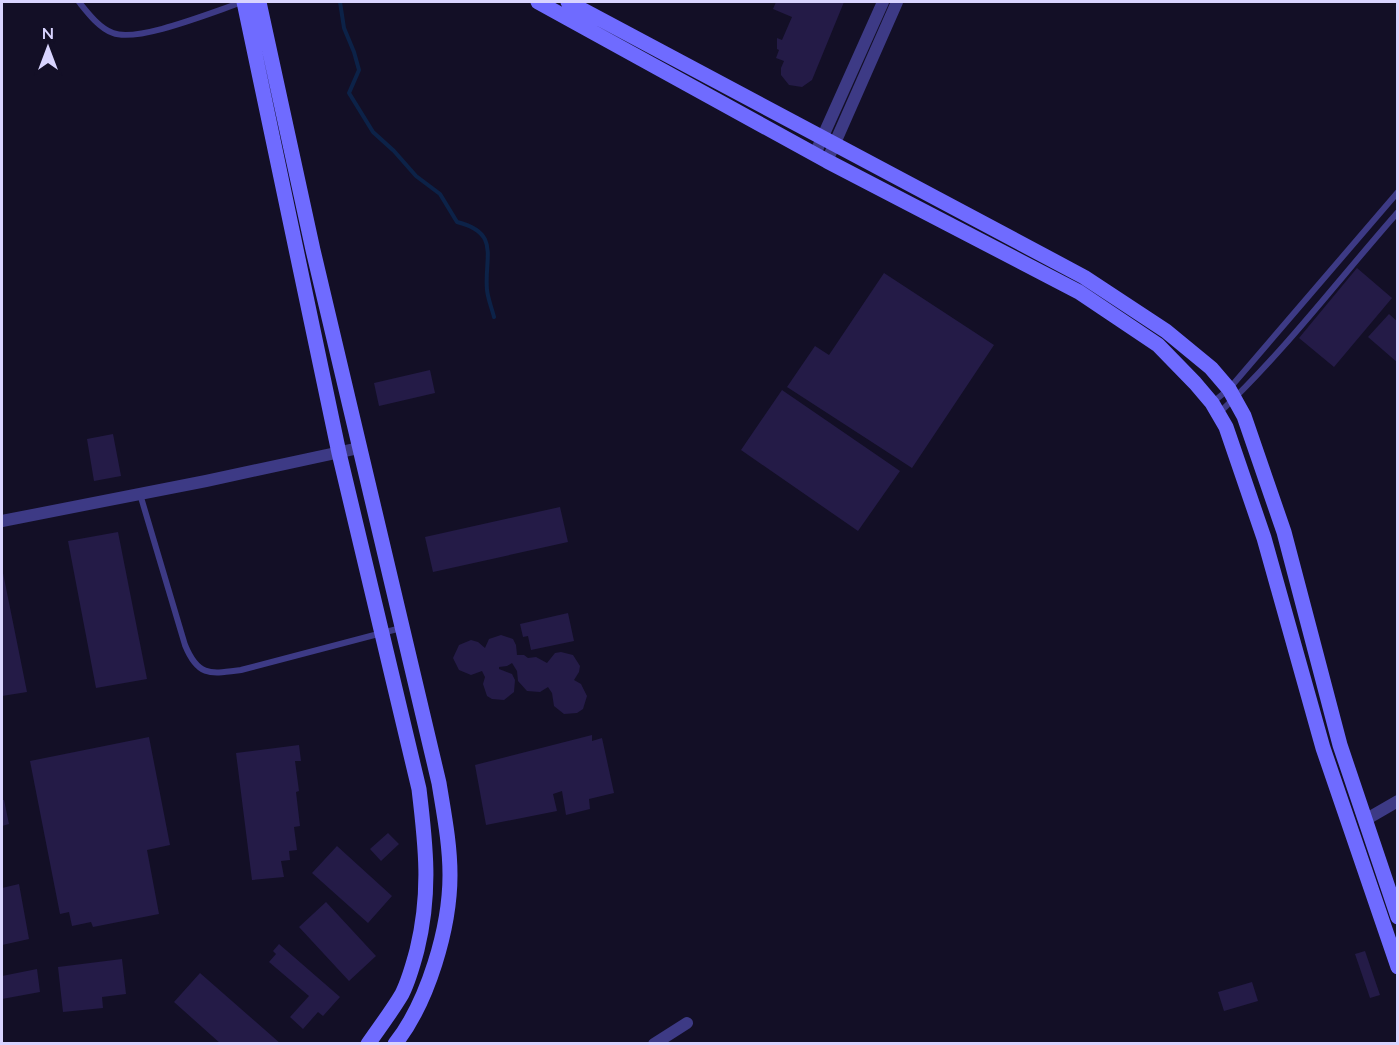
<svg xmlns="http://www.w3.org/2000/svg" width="1399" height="1045" font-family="Lato,sans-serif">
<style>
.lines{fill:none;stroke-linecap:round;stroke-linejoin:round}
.stream{stroke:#0c2248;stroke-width:4}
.building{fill:#241b47}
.lane{stroke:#3d3a85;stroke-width:6}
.street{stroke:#3d3a85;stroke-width:12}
.secondary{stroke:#6f6bff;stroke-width:15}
</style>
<rect width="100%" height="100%" fill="#130f26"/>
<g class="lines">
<!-- stream -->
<path class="stream" d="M340,2L344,28L354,52L359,70L349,93L373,132L394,151L416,176L440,194L457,222C501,233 484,257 487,290C488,299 492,309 494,317"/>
</g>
<!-- building -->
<path class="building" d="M776,2H844L812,80L802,87L789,85L781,75V68L784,61L776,58L779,50L777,49V38L782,40L792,17L773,9Z
M1357,268L1392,298L1334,367L1299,338Z
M884,273L994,345L912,468L787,387L815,346L829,355Z
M1389,314L1398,322V363L1368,337Z
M430,370L435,393L379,406L374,383Z
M782,390L900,471L858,531L741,450Z
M113,434L121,476L94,481L87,439Z
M560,507L568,542L433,572L425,537Z
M118,532L147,679L96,688L68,541Z
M2,568L27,692L2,696Z
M568,613L574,641L531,650L528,636L523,637L520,624Z
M501,635L513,639L516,645L517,655H524L528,658L536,657L547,663L555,653L561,652L573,655L580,666L579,672L574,680L581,684L587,696L583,709L577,713L564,714L554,706L552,693L548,687L540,692L527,691L518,681L517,671L512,663L507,666L499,667V669L512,674L515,680L514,692L504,700L492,699L487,696L483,684L485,677L482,671L471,675L459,670L453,658L459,645L471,640L478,642L485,648L489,639Z
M592,735V741L602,738L614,793L589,799L590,809L566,815L562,791L553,794L557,811L486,825L475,765Z
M149,737L170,845L147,850L159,914L93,927L91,922L72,926L69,912L60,914L30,761Z
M299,745L301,761H295L299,791L296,792L300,826L294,827L297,850L289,851L290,860L281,861L284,877L252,880L236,753Z
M2,800H4L9,824L2,826Z
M388,833L399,844L381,861L370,849Z
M337,846L392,896L368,923L312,873Z
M19,884L29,939L2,945V888Z
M326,902L376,956L349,981L299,927Z
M279,944L340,997L323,1016L318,1012L303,1029L290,1017L309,996L269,962L276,954L273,951Z
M1365,951L1380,995L1370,998L1355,954Z
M122,959L126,994L102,997L103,1008L63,1012L58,967Z
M37,969L40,992L2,999V976Z
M200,973L281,1044H221L174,1002Z
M1252,982L1258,1001L1224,1011L1218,992Z"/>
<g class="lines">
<!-- lane -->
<path class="lane" d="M79,2C87,12 99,28 113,33C138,43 215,11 243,2
M1213,402L1229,389L1398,192
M1219,413C1283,353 1339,279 1398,212
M140,494L185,645C198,677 210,674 241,670L401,628"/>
<!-- street -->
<path class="street" d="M815,154L883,2
M827,161L897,2
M2,521L206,481L359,448
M1365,820L1398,801
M654,1044L687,1023"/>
<!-- secondary -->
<path class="secondary" d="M244,2L339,453L419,789C426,847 431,893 417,950C413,965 409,980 402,994C392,1011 379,1028 368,1044
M259,2L313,250L439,783C444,814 450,844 450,875C450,928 428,1002 395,1044
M538,2L827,161L1079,292L1158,345L1195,383L1212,403L1226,427L1238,462L1264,538L1323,748L1398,967
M568,2L1084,277L1166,331L1211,368L1229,389L1244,416L1284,532L1340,745L1398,917"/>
</g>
<!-- border -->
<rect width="1399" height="1045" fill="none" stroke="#d9d4ff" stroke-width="6"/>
<!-- north arrow -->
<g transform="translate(48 48)" stroke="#130f26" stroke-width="4.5" paint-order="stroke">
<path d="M0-4.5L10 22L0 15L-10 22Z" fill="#d9d4ff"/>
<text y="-9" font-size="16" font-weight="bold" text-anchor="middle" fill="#d9d4ff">N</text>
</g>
</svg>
